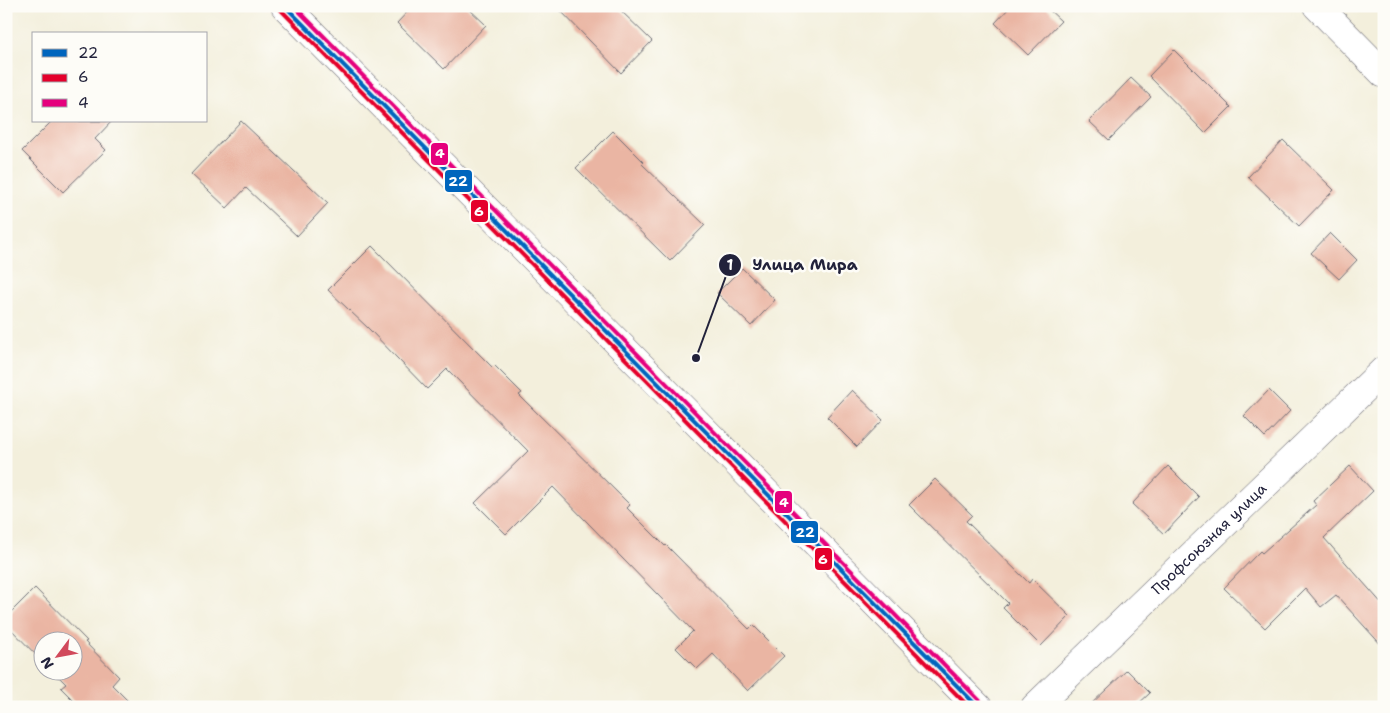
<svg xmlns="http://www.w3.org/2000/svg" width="1390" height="713" font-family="'Shantell Sans',sans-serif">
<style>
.building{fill:#eab5a3}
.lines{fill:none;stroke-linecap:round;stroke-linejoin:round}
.minor-casing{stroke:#6b6a73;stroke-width:29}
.minor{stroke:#fff;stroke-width:28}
.bus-1-casing{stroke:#fdfcf7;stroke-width:8}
.bus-2-casing{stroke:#fdfcf7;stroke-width:8}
.bus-3-casing{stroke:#fdfcf7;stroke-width:8}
.bus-1{stroke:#0065bd;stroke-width:4}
.bus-2{stroke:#e4002b;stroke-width:4}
.bus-3{stroke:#e5007d;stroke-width:4}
.labels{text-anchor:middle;stroke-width:5;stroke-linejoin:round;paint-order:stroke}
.street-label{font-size:15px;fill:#22223b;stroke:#fdfcf7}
.leader{fill:none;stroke:#22223b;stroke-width:2}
.callout-dot{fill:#22223b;stroke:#fdfcf7;stroke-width:2}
.mark-label{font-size:15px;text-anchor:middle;font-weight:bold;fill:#fff}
.callout-label{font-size:16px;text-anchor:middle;font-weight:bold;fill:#22223b;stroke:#fdfcf7;stroke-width:5;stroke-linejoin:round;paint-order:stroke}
.line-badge{stroke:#fdfcf7;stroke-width:2}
.badge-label{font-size:14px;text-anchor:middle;font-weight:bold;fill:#fff}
</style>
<rect width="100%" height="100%" fill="#fdfcf7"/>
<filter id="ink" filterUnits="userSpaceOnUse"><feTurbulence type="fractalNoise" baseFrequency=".02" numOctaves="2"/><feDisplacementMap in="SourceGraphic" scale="10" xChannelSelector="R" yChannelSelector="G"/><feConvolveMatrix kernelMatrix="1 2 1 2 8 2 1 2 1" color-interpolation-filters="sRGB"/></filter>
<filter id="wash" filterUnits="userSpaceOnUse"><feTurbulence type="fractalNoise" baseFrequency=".0096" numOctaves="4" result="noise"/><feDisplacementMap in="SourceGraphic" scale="20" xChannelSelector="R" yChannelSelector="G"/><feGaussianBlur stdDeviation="1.12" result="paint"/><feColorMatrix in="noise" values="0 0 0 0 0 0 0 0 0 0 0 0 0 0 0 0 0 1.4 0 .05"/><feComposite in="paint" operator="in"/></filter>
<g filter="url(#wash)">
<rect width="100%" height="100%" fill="#f3efdc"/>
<g id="blocks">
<!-- building -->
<path class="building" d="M413,6H466L486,25L444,69L397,23Z
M556,6H616L652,41L621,73Z
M1011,6H1045L1061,21L1028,55L995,23Z
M1174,50L1231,107L1205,133L1149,76Z
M1131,78L1151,97L1109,140L1089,121Z
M52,121H112L95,139L106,150L63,192L22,151Z
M241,121L328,203L297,236L246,188L227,208L191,174Z
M613,131L644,162L642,164L705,225L670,261L576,168Z
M1283,140L1334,190L1299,226L1248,177Z
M1330,233L1357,260L1339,279L1311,253Z
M372,246L492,367L494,365L522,393L519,395L630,505L627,508L665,546L666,545L749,629L753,625L784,656L748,691L713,654L697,669L676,648L693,631L553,487L506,534L475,503L528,451L447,369L427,389L369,329L328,290Z
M742,268L775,300L751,326L717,293Z
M852,390L883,420L857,447L827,417Z
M1269,390L1290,411L1265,437L1244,416Z
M1168,466L1199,497L1164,534L1132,504Z
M1350,466L1373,491L1324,538L1384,606V648L1336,595L1321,607L1305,588L1265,628L1224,588L1260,551L1262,553L1316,505L1313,501Z
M935,479L972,515L966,521L1029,583L1032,579L1070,616L1041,646L1003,608L1008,603L909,505Z
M35,588L87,641L85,642L119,677L112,685L134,707H80L61,688L66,684L52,670H72V640H42V661L6,624V617Z
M1127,670L1150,693L1135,707H1088Z"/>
</g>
</g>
<g filter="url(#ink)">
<use href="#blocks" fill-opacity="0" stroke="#6b6a73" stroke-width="1"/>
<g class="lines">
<!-- minor casing -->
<g class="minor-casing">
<g id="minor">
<path d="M285,6L978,707"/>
<path d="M1317,6L1384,74"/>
<path id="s1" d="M1035,707L1384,370"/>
</g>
</g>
<!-- minor -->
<use href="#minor" class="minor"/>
<!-- bus-1 casing -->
<g class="bus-1-casing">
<path id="bus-1" d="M285,6L978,707"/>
</g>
<!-- bus-2 casing -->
<g class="bus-2-casing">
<path id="bus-2" d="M281,10L969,707"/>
</g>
<!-- bus-3 casing -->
<g class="bus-3-casing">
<path id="bus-3" d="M294,6L982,703"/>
</g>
<!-- bus-1 -->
<use href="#bus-1" class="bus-1"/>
<!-- bus-2 -->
<use href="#bus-2" class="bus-2"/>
<!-- bus-3 -->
<use href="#bus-3" class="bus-3"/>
</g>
</g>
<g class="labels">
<!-- street labels -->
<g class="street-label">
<text dy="5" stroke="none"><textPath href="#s1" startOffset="242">Профсоюзная улица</textPath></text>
</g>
</g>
<!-- callouts -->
<path class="leader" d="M696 358L730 265"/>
<g class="callout-dot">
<circle cx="696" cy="358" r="5"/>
<circle cx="730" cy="265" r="12"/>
</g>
<g class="mark-label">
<text x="730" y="270">1</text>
</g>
<g class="callout-label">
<text x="805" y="270">Улица Мира</text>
</g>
<g class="line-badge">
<rect x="430" y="142" width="19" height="24" rx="5" fill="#e5007d"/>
<rect x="444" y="169" width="29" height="24" rx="5" fill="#0065bd"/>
<rect x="470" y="199" width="19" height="24" rx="5" fill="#e4002b"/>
<rect x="774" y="490" width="19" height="24" rx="5" fill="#e5007d"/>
<rect x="790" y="520" width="29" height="24" rx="5" fill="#0065bd"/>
<rect x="814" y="547" width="19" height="24" rx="5" fill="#e4002b"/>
</g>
<g class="badge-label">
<text x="440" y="158">4</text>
<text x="458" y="186">22</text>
<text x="479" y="216">6</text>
<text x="784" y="507">4</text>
<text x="805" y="537">22</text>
<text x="823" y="564">6</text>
</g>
<!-- margin -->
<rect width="1390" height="713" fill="none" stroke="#fdfcf7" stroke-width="25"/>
<!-- legend -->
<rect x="32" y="32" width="175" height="90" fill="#fdfcf7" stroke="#a5a5ac"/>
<rect x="42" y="49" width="25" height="8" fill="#0065bd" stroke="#a5a5ac"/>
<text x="78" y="58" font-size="15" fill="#22223b">22</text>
<rect x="42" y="74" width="25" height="8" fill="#e4002b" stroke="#a5a5ac"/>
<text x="78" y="82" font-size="15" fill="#22223b">6</text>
<rect x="42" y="99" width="25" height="8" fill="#e5007d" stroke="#a5a5ac"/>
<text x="78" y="108" font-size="15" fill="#22223b">4</text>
<!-- north arrow -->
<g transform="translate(58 656) rotate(238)"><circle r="24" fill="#fdfcf7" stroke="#a5a5ac"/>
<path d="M0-4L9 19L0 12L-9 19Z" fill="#d1495b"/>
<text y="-8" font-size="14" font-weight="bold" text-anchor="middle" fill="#22223b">N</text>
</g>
</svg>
